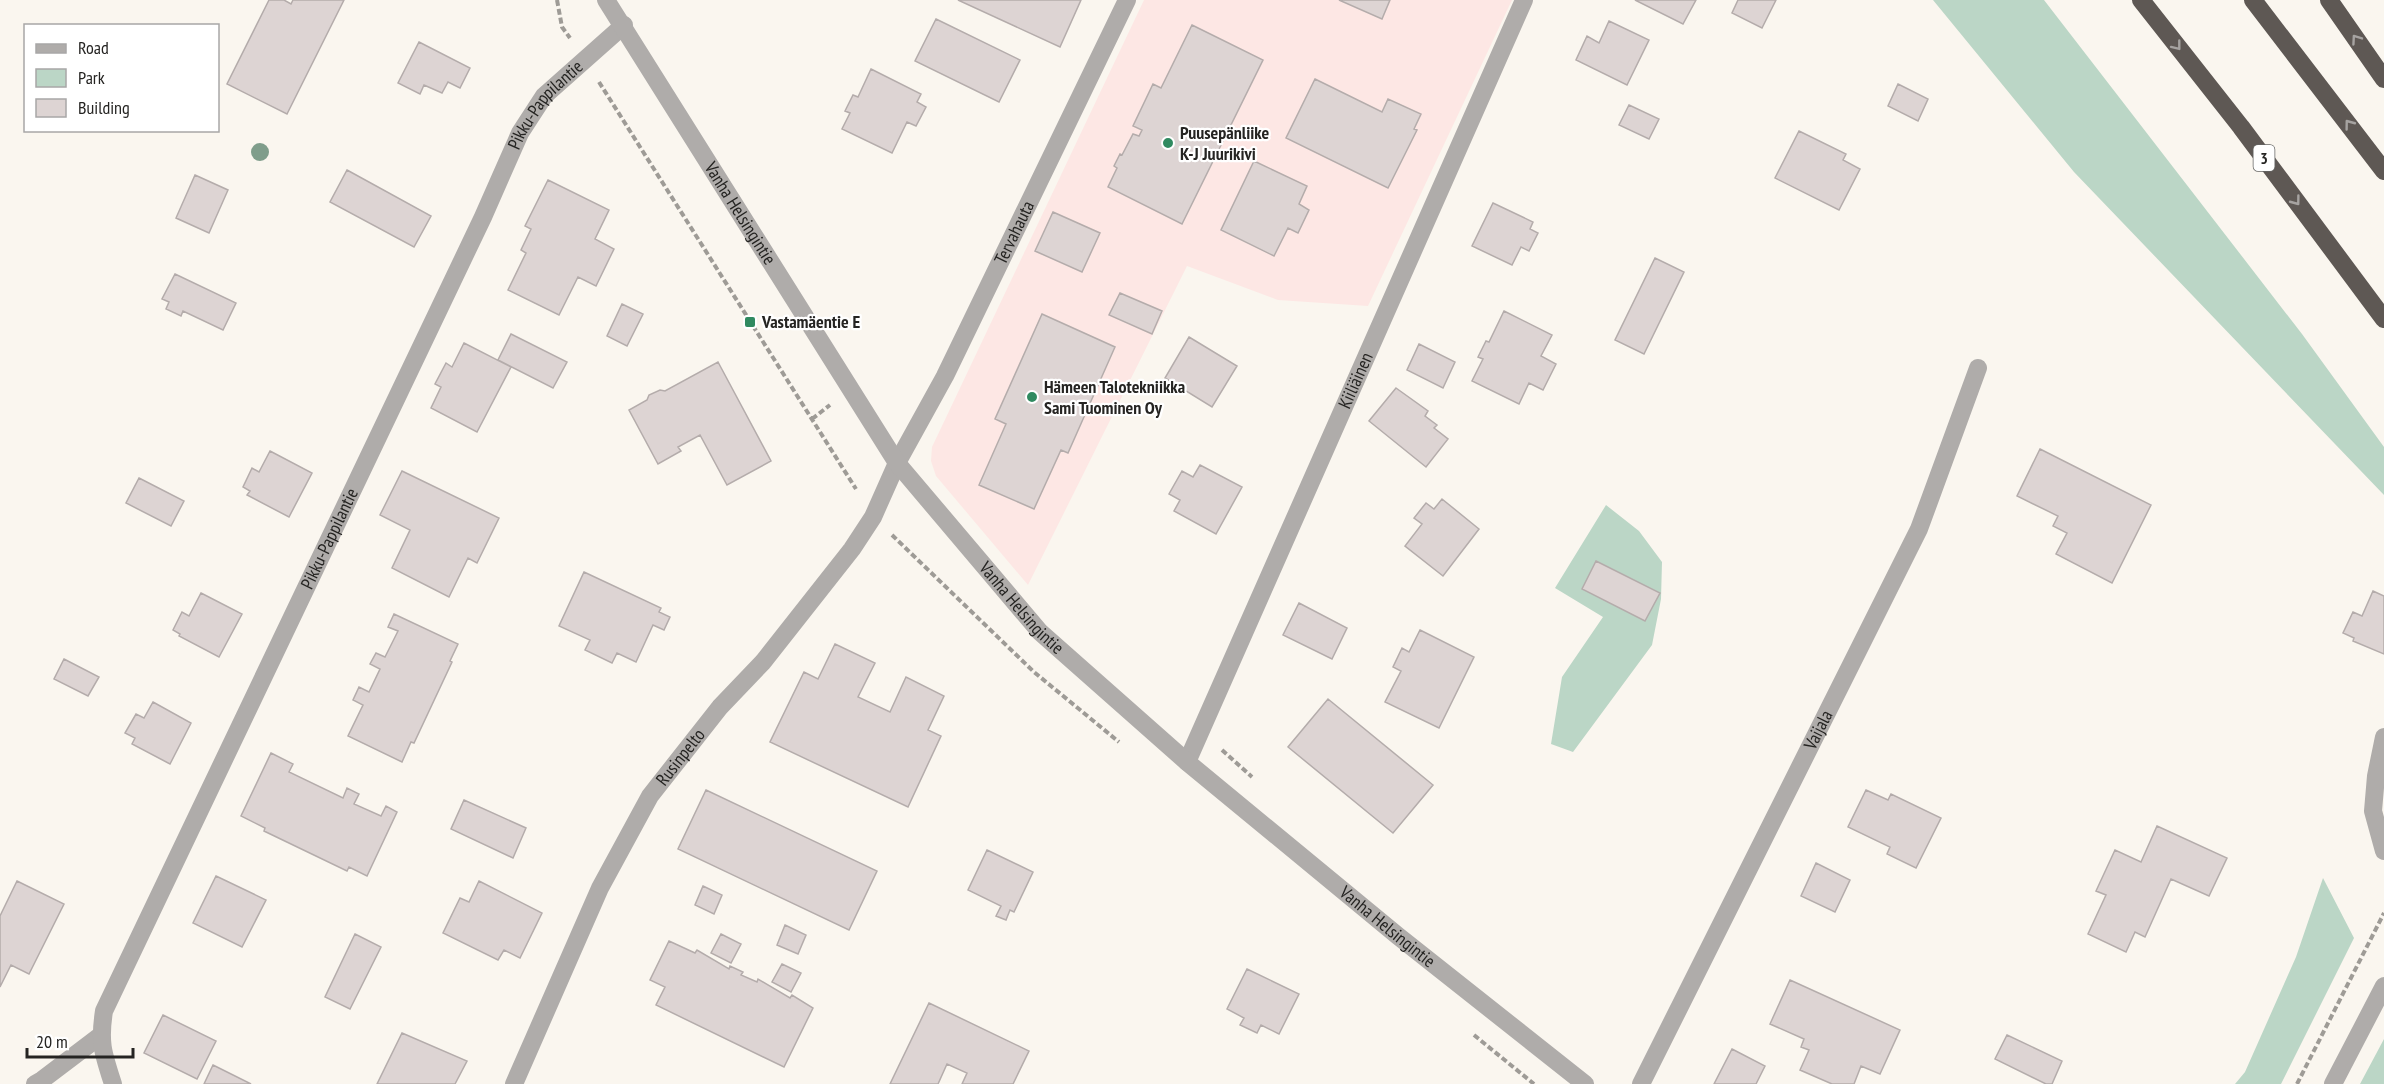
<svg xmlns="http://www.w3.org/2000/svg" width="2384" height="1084" font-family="'PT Sans Narrow',sans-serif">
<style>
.industrial{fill:#fde7e4}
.green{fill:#bbd6c6}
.building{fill:#ddd4d3;stroke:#b4acab;stroke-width:1.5}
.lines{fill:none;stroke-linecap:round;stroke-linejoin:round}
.path{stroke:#9e9b96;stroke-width:4;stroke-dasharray:6 3;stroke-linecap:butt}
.service{stroke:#afacaa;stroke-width:18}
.minor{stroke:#afacaa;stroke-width:18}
.tertiary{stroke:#afacaa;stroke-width:18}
.motorway{stroke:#5e5854;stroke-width:18}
.tree{fill:#7f9d8b}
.oneway{stroke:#a6a3a1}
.poi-dot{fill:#308a60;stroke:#fff;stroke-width:2}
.labels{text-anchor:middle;stroke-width:4.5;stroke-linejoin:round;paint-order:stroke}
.shield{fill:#fff;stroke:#666664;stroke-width:1.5}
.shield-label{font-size:16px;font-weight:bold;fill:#252422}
.street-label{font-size:18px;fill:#252422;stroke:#fff}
.poi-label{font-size:18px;font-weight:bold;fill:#252422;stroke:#fff;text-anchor:start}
</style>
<rect width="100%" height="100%" fill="#faf6ef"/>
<!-- industrial -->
<path class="industrial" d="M1144,0H1512L1368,306L1278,300L1187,266L1028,585L936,476L931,461L932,447Z"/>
<!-- green -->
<path class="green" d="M1933,0H2044L2302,334L2384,447V495L2074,172Z
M1606,505L1639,531L1662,562L1661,599L1652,645L1573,752L1551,744L1562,677L1603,617L1555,588Z
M2323,878L2354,938L2281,1084H2235L2245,1072L2296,957Z
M2384,1039V1084H2360Z"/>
<!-- building -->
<path class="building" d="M269,0H284L291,4L293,0H344L287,114L227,84Z
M958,0H1081L1060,47Z
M1339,0H1390L1382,19Z
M1635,0H1696L1683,24Z
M1738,0H1776L1762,28L1732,13Z
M936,19L1020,60L999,102L915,61Z
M1609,21L1649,40L1627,85L1576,60L1587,36L1599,43Z
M1192,25L1263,60L1182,224L1108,187L1117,168L1114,166L1120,154L1122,155L1133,134L1139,136L1142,130L1133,126L1153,84L1161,88Z
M419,42L470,68L460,88L448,82L442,93L424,85L420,94L398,83Z
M871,69L921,94L917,102L926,107L916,126L907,122L892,153L842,129L850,113L845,111L853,95L858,97Z
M1315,79L1382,112L1388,99L1421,114L1414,129L1417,130L1388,188L1286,138Z
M1898,84L1928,99L1918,121L1888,106Z
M1629,105L1659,119L1649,139L1619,125Z
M1799,131L1846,154L1843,160L1860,169L1839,210L1775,178Z
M1254,161L1307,186L1299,204L1309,210L1298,233L1288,228L1274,256L1221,230Z
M347,170L431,216L414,247L330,202Z
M195,175L228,190L209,233L176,218Z
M548,180L609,210L595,239L614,249L596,286L578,277L559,315L508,290L526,253L521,250L531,229L525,226Z
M1493,203L1533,222L1530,229L1538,233L1529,251L1521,247L1512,265L1472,246Z
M1053,212L1100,233L1082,272L1035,251Z
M1655,258L1684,272L1644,354L1615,340Z
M175,274L236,303L223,330L183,311L181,316L166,309L169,302L162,299Z
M1120,293L1162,311L1152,334L1109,315Z
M622,304L643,314L627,346L607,336Z
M1504,311L1552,335L1541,356L1556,364L1543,390L1529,383L1519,404L1472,381L1483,359L1478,357L1486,341L1489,342Z
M1042,314L1115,347L1068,453L1061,450L1034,509L979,485L1006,424L995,419Z
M511,334L567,362L553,388L498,360Z
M1189,337L1237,366L1212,407L1165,378Z
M464,343L511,367L477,432L431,408L441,387L435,384L446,363L452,367Z
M1419,344L1455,362L1443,388L1407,370Z
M718,362L771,461L727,485L700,435L678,447L681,451L658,464L629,410L647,400L649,395L660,390L665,391Z
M1396,388L1428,411L1425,416L1437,425L1434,428L1448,439L1426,467L1369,421Z
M2040,449L2151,505L2112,583L2056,554L2067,533L2053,526L2058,516L2017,496Z
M270,451L312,473L289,517L247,495L250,491L243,487L252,468L259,472Z
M1200,465L1242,487L1216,534L1174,511L1180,500L1169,494L1182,471L1193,477Z
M402,471L499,518L477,563L468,558L449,597L392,568L410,530L380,515Z
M139,478L184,501L171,526L126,503Z
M1442,499L1479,529L1443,576L1405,546L1422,524L1414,518L1426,503L1434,509Z
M1596,561L1660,593L1645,621L1582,589Z
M584,572L661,608L659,612L670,617L664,630L653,625L636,662L617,653L612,663L585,650L590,640L559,626Z
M2373,591L2384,596V654L2353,641L2354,638L2343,633L2353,612L2362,616Z
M201,593L242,614L219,657L179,636L180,634L173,630L182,612L189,616Z
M1299,603L1347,628L1332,659L1283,635Z
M394,614L458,644L450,661L452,662L414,743L411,742L402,762L348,736L363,705L353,700L359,687L369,692L380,669L370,664L376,653L385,657L398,631L388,627Z
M1420,630L1474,657L1439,728L1385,702L1401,671L1393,667L1402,648L1409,652Z
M835,644L875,663L858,697L890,712L906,677L944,696L928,730L941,736L908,807L770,742L804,672L818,679Z
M64,659L99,677L88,696L54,679Z
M1328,699L1433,785L1393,833L1288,747Z
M153,702L191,723L170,764L132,744L135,738L125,733L136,714L144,718Z
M271,753L293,764L289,772L343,798L347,788L359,794L354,804L381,816L386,806L397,812L367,876L349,867L347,871L264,831L265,828L241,816Z
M706,790L877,871L849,930L678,849Z
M1866,790L1888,800L1891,794L1941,818L1916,868L1887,854L1890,847L1848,827Z
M464,800L526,828L513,858L451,829Z
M2157,826L2227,858L2209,896L2171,879L2145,937L2135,932L2126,952L2088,934L2106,895L2096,891L2115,850L2141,862Z
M987,850L1033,872L1014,912L1010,910L1006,920L996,916L1001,906L968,890Z
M1816,863L1850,880L1835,912L1801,896Z
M216,876L266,900L242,947L193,923Z
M17,881L64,904L29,974L11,965L0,987V916Z
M479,881L542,913L520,958L504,950L498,960L443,933L460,898L469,902Z
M703,886L722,895L714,914L695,905Z
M785,925L806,935L798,954L777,945Z
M355,934L381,947L350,1009L325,997Z
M721,934L741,944L731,963L711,953Z
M669,941L695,953L697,950L729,969L730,966L743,972L741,975L757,982L758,979L790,998L792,995L813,1008L784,1067L656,1005L665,987L650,980Z
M782,964L801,973L791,992L772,982Z
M1247,969L1299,994L1279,1034L1261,1025L1257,1033L1240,1025L1244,1018L1227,1009Z
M1790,980L1900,1030L1880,1074L1861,1066L1854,1084H1832L1800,1070L1809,1050L1801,1047L1804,1039L1770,1024Z
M929,1003L1029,1051L1013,1084H962L967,1073L947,1064L938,1084H890Z
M163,1015L216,1041L197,1079L144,1053Z
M402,1033L467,1061L455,1084H377Z
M2007,1035L2062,1061L2052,1084H2046L1995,1059Z
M1732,1049L1765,1066L1756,1084H1714Z
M213,1065L251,1084H204Z"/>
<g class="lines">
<!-- path -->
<path class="path" d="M557,0L562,27L570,38
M599,82L856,489
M812,419L830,405
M892,535L1034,672L1119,742
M1222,750L1252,777
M1474,1035L1534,1084
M2297,1084L2384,913"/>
<!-- service -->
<path class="service" d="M2384,737L2376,776L2373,811L2384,851"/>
<!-- minor -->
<g class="minor">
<path id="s1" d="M1187,762L1524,0"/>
<path d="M35,1084L42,1080L100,1036"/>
<path id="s2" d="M113,1084C103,1053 99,1043 104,1011L483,217L520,133L544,96L624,25"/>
<path id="s3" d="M514,1084L600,888L650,796L720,707L763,662L852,549L873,517L897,463L945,376L1127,0"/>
<path id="s4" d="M1641,1084L1919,529L1978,368"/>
</g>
<!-- tertiary -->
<g class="tertiary">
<path id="s5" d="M606,0L897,463L1040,632L1187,762L1398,936L1585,1084"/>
<path d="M2333,1084L2384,986"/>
</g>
<!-- motorway -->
<path class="motorway" d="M2141,0L2241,127L2384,319
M2253,0L2384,171
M2329,0L2384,79"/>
</g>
<!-- trees -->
<circle class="tree" cx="260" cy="152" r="9"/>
<!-- one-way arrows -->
<defs><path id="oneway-chevron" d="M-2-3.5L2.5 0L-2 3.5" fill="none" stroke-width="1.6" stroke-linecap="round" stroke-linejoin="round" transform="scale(1.5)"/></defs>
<g class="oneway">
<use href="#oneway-chevron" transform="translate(2356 39) rotate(-125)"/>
<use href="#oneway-chevron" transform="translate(2177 46) rotate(52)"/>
<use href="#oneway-chevron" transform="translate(2349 124) rotate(-127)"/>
<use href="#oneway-chevron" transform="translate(2296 201) rotate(53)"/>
</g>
<!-- markers -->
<g class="poi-dot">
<circle cx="1168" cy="143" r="6"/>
<rect x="744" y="316" width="12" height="12" rx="3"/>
<circle cx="1032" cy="397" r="6"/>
</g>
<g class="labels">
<!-- shield labels -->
<rect class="shield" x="2253.5" y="145" width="21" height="26" rx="4.5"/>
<g class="shield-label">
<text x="2264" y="164">3</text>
</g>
<!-- street labels -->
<g class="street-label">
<text dy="6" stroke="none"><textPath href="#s2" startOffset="1084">Pikku-Pappilantie</textPath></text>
<text dy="6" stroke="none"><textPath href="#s5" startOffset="252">Vanha Helsingintie</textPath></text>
<text dy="6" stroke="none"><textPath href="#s3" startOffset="994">Tervahauta</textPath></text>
<text dy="6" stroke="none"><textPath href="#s1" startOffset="417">Kiiliäinen</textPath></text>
<text dy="6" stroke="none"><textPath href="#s2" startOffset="598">Pikku-Pappilantie</textPath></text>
<text dy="6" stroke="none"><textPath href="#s5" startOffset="738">Vanha Helsingintie</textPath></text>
<text dy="6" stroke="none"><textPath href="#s4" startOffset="396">Vaijala</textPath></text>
<text dy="6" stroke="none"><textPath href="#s3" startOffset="368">Rusinpelto</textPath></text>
<text dy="6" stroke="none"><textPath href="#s5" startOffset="1224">Vanha Helsingintie</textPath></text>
</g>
<!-- poi labels -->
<g class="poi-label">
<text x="1180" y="139">Puusepänliike<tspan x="1180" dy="21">K-J Juurikivi</tspan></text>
<text x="762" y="328">Vastamäentie E</text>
<text x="1044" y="393">Hämeen Talotekniikka<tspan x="1044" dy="21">Sami Tuominen Oy</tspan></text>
</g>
</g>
<!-- legend -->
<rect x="24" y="24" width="195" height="108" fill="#ffffff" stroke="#a8a7a7" stroke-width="1.5"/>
<rect x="36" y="44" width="30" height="9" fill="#afacaa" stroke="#a8a7a7" stroke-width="1.5"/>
<text x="78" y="54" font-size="18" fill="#252422">Road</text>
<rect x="36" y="69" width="30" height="18" fill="#bbd6c6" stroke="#a8a7a7" stroke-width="1.5"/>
<text x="78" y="84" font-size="18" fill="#252422">Park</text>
<rect x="36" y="99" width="30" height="18" fill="#ddd4d3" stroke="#a8a7a7" stroke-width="1.5"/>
<text x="78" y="114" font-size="18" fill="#252422">Building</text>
<!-- scale -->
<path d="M27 1048v9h106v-9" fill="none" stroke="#252422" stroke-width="3"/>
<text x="36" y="1048" font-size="18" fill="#252422" stroke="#ffffff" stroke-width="4.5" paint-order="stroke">20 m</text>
</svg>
